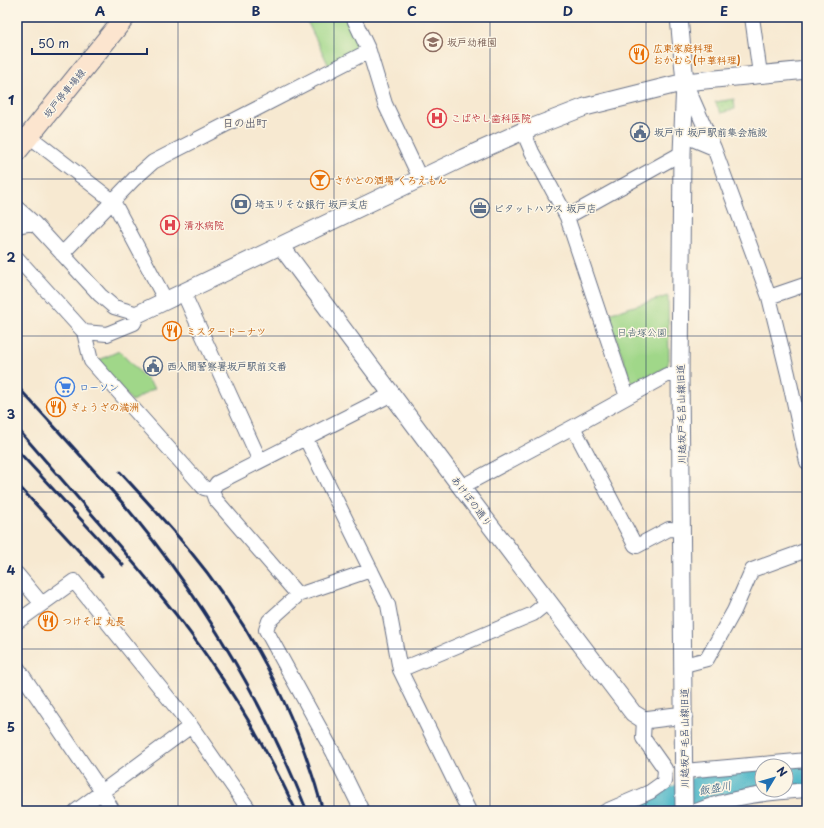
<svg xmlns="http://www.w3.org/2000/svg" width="824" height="828" font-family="'Playpen Sans','Klee One',sans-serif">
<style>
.grass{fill:url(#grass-dots);stroke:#5e8374}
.park{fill:#a0d789;stroke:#5e8374}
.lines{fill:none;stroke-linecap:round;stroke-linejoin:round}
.river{stroke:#4ab5c7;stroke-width:28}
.minor-casing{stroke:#687086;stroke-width:16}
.tertiary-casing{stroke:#687086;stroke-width:19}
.secondary-casing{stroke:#687086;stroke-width:22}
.minor{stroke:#fff;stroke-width:14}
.tertiary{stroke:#fff;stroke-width:17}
.secondary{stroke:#fce5cf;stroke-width:20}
.rail{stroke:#1b2f5e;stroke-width:3}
.grid{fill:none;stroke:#1b2f5e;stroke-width:1;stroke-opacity:0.55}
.labels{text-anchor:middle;stroke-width:3;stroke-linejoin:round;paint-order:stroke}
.education-label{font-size:10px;font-weight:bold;fill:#785e54;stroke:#fcf5e5;text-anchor:start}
.food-label{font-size:10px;font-weight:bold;fill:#c56008;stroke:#fcf5e5;text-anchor:start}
.street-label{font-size:10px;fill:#1b2f5e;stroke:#fcf5e5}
.health-label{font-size:10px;font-weight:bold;fill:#be3a42;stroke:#fcf5e5;text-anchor:start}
.service-label{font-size:10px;font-weight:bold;fill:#4e5e75;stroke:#fcf5e5;text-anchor:start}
.park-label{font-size:10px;fill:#3c5969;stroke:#fcf5e5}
.shop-label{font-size:10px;font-weight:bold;fill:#366cbe;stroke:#fcf5e5;text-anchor:start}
.neighbourhood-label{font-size:11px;font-weight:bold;fill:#58596a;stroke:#fcf5e5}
.water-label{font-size:11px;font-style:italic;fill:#29577e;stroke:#fcf5e5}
.neatline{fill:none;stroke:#1b2f5e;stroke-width:1.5}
.grid-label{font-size:13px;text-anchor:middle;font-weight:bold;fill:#1b2f5e}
</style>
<defs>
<pattern id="grass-dots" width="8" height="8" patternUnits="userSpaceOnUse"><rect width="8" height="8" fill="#a0d789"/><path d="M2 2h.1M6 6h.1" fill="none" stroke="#89b979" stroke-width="1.8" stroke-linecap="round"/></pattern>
</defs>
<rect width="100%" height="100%" fill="#fcf5e5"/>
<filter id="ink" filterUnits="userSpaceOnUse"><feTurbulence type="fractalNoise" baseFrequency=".025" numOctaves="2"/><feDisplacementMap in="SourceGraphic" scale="8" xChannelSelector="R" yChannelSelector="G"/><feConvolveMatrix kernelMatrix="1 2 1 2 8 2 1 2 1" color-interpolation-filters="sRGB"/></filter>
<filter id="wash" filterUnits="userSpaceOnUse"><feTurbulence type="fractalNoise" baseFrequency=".012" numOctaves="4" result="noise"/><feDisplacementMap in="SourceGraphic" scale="16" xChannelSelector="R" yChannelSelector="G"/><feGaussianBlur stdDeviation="0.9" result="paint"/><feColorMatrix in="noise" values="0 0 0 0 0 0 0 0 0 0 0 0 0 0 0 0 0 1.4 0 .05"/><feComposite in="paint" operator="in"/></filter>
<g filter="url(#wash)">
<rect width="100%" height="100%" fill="#f7e9d1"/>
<!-- grass -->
<path class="grass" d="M734,99L735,109L721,113L715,102Z"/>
<!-- park -->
<path class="park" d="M317,17H347L360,44L347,55L329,66L307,21Z
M668,296L669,360L667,367L636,383L631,382L608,314Z
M119,351L155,388L132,401L97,361Z"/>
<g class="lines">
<!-- river -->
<path class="river" d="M786,777L807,775
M649,811L699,790L762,780"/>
</g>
</g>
<g filter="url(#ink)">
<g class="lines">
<!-- minor casing -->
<g class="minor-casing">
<path id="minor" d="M353,17L369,51L385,104L420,178
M752,17L760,74
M685,82L714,148L769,297L788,374L807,462
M523,131L532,152L567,217L627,397
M683,135L714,148
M29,136L113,201L166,301
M17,208L34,223L100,295L114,307L138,314L134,323L107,334L84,332L17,258
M567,217L682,153
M17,227L21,225L34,223
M62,254L134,179L153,162L369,51
M183,292L260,461
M769,297L807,284
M84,332L91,361L204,488L212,490L215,499L298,595
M573,427L635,545L637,546L669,529L682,530
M306,439L388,605L400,670L469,811
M461,487L573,427L667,375H680
M212,490L217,483L392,394
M17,574L42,604
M17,622L74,581L191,726L250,811
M684,665L707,659L734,611L752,570L807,550
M17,667L102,792L113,811
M400,670L533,614L548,602
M684,771L807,760
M76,811L191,726
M362,811L333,752L266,630L269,621L298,595L371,570
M606,811L650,792L664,782L665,769L643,738L644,720
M696,811C731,796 770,793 807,790"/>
</g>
<!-- tertiary casing -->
<g class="tertiary-casing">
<path id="tertiary" d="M679,17L685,82L682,153L680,375L684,811
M281,246L461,487L633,713L644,720L684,715
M138,314L463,158L523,131L585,107L685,82L807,70"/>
</g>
<!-- secondary casing -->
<g class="secondary-casing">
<path id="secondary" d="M17,151L125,17"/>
</g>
<!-- minor -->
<use href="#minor" class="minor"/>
<!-- tertiary -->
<use href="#tertiary" class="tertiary"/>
<!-- secondary -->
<use href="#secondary" class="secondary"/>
<!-- rail -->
<path class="rail" d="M17,386C57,430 98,473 136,519C208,607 265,706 307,811
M17,428C65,484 115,539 161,596C215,661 260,734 296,811
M17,450L123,565
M120,472C142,496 165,521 186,546C251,624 297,714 323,811
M17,484L102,576"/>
</g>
</g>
<!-- grid -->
<path class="grid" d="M178,17V811M334,17V811M490,17V811M646,17V811M17,179H807M17,336H807M17,492H807M17,649H807"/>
<!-- icons -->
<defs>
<g id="school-ring" transform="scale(1)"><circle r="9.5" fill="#fcf5e5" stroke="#8d6e63" stroke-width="1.5"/><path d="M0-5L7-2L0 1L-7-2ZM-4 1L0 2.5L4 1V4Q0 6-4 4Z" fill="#8d6e63"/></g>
<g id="restaurant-ring" transform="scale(1)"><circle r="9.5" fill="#fcf5e5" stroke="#e8710a" stroke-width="1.5"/><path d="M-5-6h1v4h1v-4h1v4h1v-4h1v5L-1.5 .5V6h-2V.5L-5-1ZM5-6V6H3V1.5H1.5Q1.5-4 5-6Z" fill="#e8710a"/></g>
<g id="hospital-ring" transform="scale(1)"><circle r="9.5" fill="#fcf5e5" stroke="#e0444e" stroke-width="1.5"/><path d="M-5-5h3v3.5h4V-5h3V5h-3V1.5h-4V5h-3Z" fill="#e0444e"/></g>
<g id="civic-ring" transform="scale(1)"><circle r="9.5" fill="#fcf5e5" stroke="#5c6f8a" stroke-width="1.5"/><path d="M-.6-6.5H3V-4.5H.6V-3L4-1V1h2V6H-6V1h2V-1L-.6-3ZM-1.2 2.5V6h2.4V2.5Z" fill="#5c6f8a"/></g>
<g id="bar-ring" transform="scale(1)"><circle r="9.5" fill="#fcf5e5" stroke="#e8710a" stroke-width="1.5"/><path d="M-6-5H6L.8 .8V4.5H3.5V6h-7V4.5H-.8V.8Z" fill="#e8710a"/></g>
<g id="bank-ring" transform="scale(1)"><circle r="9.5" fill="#fcf5e5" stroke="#5c6f8a" stroke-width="1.5"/><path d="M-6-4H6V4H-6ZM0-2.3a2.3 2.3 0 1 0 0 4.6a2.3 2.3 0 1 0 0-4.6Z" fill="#5c6f8a"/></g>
<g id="office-ring" transform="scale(1)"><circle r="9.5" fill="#fcf5e5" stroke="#5c6f8a" stroke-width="1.5"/><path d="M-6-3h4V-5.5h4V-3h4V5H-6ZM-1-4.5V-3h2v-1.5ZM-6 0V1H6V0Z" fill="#5c6f8a"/></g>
<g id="supermarket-ring" transform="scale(1)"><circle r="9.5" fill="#fcf5e5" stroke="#3f7fe0" stroke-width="1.5"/><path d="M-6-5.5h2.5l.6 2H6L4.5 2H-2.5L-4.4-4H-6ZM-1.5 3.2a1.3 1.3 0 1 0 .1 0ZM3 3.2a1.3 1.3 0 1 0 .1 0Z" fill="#3f7fe0"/></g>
</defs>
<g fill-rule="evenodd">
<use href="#school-ring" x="433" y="42"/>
<use href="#restaurant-ring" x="639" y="54"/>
<use href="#hospital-ring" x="437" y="118"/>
<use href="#civic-ring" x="640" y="132"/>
<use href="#bar-ring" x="320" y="180"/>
<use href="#bank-ring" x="241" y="204"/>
<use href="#office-ring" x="480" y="208"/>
<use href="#hospital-ring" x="170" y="225"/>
<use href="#restaurant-ring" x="172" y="331"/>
<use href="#civic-ring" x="153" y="366"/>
<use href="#supermarket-ring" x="65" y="387"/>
<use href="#restaurant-ring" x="56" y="407"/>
<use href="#restaurant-ring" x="48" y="621"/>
</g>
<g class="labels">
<!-- education labels -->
<g class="education-label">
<text x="447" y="46">坂戸幼稚園</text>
</g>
<!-- food labels -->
<g class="food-label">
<text x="653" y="52">広東家庭料理<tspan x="653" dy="12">おかむら(中華料理)</tspan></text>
<text x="334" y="184">さかどの酒場 くろえもん</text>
<text x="186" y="335">ミスタードーナツ</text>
<text x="70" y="411">ぎょうざの満洲</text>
<text x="62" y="625">つけそば 丸長</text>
</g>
<!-- street labels -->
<g class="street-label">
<text transform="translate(64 93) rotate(-51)" y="4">坂戸停車場線</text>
<text transform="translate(681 414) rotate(-91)" y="4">川越坂戸毛呂山線旧道</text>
<text transform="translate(472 501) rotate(53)" y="4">あけぼの通り</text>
<text transform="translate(684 738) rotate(-90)" y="4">川越坂戸毛呂山線旧道</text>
</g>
<!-- health labels -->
<g class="health-label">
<text x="451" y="122">こばやし歯科医院</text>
<text x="184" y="229">清水病院</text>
</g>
<!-- service labels -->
<g class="service-label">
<text x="654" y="136">坂戸市 坂戸駅前集会施設</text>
<text x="255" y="208">埼玉りそな銀行 坂戸支店</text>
<text x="494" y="212">ピタットハウス 坂戸店</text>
<text x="167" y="370">西入間警察署坂戸駅前交番</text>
</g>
<!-- park labels -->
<g class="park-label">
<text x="642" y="336">日𠮷塚公園</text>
</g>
<!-- shop labels -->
<g class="shop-label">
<text x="79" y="391">ローソン</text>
</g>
<!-- neighbourhood labels -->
<g class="neighbourhood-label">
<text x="245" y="127">日の出町</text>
</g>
<!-- water labels -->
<g class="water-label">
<text transform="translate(715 788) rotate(-10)" y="4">飯盛川</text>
</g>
</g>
<!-- margin -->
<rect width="824" height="828" fill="none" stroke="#fcf5e5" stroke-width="44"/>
<!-- north arrow -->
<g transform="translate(774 778) rotate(52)"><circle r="19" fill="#fcf5e5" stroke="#a2a6af"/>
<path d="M0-3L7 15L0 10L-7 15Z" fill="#1f6fb2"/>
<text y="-6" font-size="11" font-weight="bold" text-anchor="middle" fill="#1b2f5e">N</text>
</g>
<!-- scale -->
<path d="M32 48v6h115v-6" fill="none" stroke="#1b2f5e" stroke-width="2"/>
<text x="38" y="48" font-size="12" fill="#1b2f5e" stroke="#fcf5e5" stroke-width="3" paint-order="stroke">50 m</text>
<rect x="22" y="22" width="780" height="784" class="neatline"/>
<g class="grid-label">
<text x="100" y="16">A</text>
<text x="256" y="16">B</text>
<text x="412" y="16">C</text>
<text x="568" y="16">D</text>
<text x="724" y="16">E</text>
<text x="11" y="105">1</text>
<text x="11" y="262">2</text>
<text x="11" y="419">3</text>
<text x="11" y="575">4</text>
<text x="11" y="732">5</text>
</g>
</svg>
